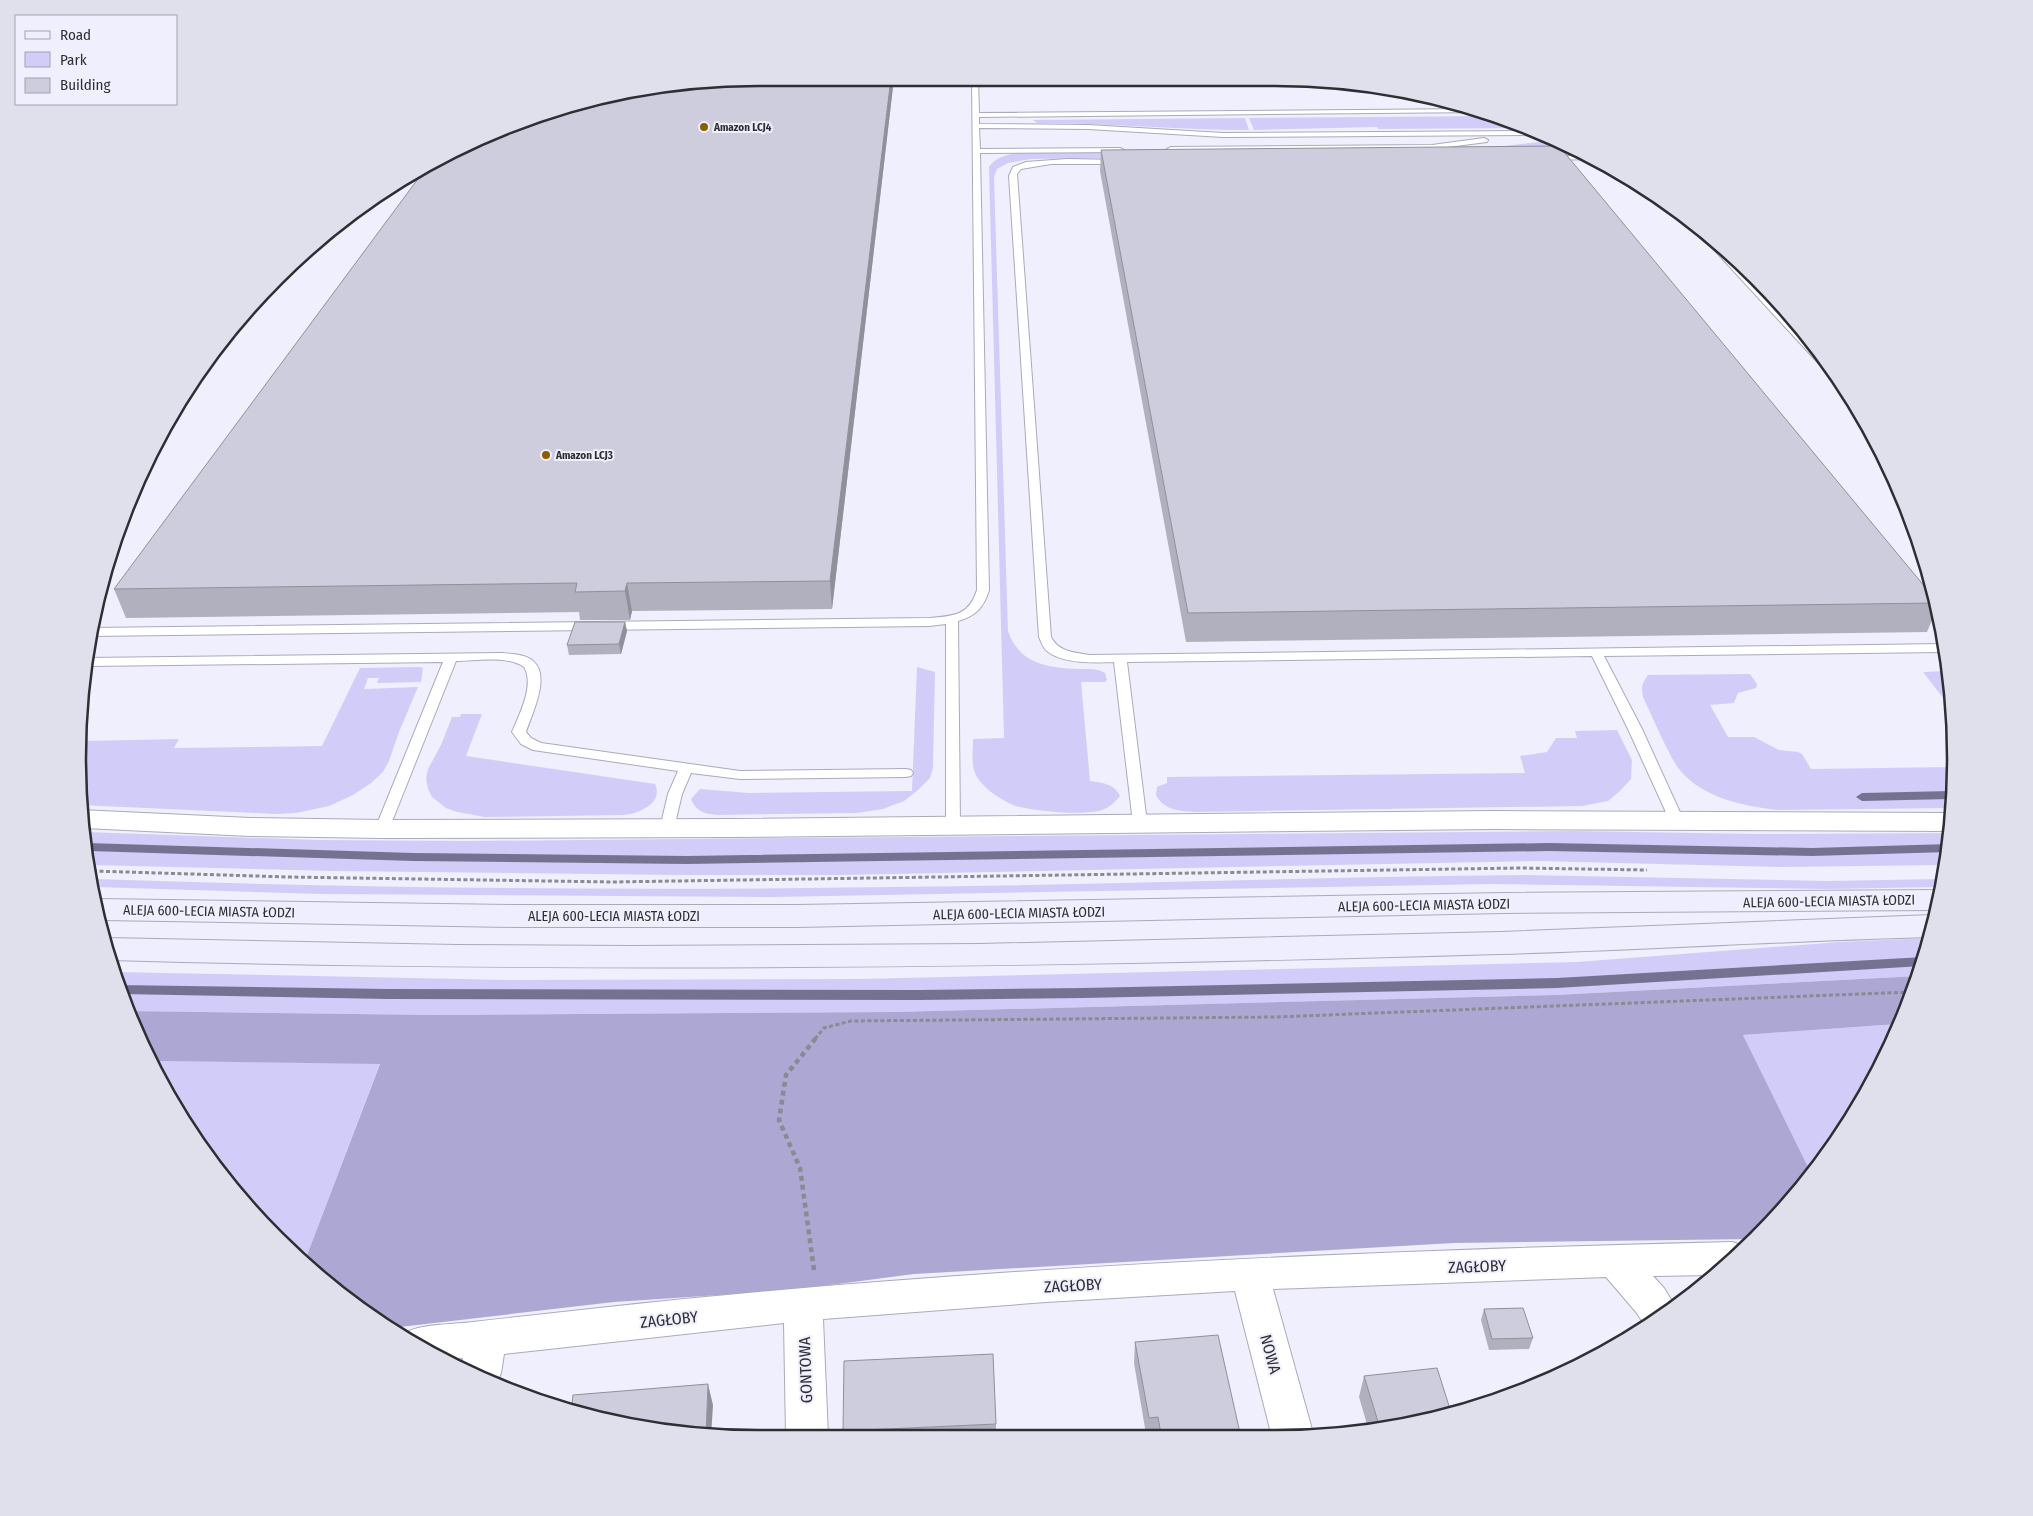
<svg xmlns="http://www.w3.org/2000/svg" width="2033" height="1516" font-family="'Fira Sans Condensed',sans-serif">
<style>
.green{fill:#d1cdf8}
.forest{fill:#aca8d3}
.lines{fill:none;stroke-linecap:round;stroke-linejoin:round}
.stream{fill:#757291;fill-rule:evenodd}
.lane-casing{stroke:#abaabb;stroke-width:2}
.street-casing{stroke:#abaabb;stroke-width:2}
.secondary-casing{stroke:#abaabb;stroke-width:2}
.path-far1{stroke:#8a8a93;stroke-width:3;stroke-dasharray:4 2.5;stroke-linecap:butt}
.path{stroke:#8a8a93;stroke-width:4.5;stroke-dasharray:5 4;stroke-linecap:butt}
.lane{fill:#fff;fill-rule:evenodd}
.street{fill:#fff;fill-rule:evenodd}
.secondary{fill:#efeefe;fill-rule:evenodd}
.wall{fill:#b1b0bf}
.shaded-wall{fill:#90909b}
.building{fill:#cecdde;stroke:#90909b}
.poi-dot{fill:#8a5f00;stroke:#f0effd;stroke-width:2}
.labels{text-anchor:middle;stroke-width:4;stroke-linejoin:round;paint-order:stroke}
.far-poi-label{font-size:11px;font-weight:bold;fill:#2e2e34;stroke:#f0effd;text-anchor:start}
.street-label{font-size:14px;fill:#2e2e34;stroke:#f0effd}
.near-street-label{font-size:16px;fill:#2e2e34;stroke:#f0effd}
.rim{fill:none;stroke:#2e2e34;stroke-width:2.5}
</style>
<rect width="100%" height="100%" fill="#f0effd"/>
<!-- green -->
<path class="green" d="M1498,116L1531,128L1378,129L1377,127L1254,130L1249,118Z
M1245,118L1249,130C1178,130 1108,123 1037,123L1033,120Z
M1556,140L1570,148H1505L1506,155L1031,159L1008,163L997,169L994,177L1008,631C1019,664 1048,668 1079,669C1088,669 1098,668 1105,673L1107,680L1105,682H1081L1090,781C1102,783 1114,783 1120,796C1115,802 1110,807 1102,810C1085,816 1030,811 1013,805C1002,800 987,791 979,780C970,769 973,752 973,739L1004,738L989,167C996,156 1010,154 1022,152L1477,149Z
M420,667L423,668L421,682L377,683L379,678H368L364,689L418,687L399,732L389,761L383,772L371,783L353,795L329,806L296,813L276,814L79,805L83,741L179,739L174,748L322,746L360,668Z
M917,667L935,672L933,768L930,778L918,790L904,801L883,809L857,813L718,815C705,814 696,812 691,799L700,789L749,793L912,791Z
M1947,671L1954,712L1923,672Z
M1750,674L1757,684L1756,688L1738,693L1734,703L1710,705L1728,737H1754L1779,750L1798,752L1802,754L1811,769L1952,767L1951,808L1778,810C1741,806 1693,796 1673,760C1662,740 1653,718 1643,697C1641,688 1642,683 1648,675Z
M461,714H482L466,756L655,784C664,803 639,814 623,815L485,817L457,812L446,808L432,797L428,789L426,778L428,769L441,745L452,717H460Z
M1617,730L1632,760L1631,779L1620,791L1608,801L1582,806L1196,812C1181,811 1164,811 1156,795L1157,787L1167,783V777L1525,773L1520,756L1547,752L1556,738H1577L1575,731Z
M1573,831L1756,834L1950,833V847L1945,865L1781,867L1537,861L841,875H680L333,871L91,865L85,832L316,840L468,841Z
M1525,875L1827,881L1942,879L1940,887L1826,889L1491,884L775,897L322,894L96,887L94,879C360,888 626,891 892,887C1103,885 1314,877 1525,875Z
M1928,938L1919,976L1555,995L895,1012L436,1015L129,1011L113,972L511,980L861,979L1577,962L1840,942Z
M1898,1024L1864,1098L1811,1173L1743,1035Z
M152,1061L380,1063L304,1263L218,1172L169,1098Z"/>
<!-- forest -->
<path class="forest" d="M1919,976L1898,1024L1743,1035L1811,1173L1786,1207L1752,1239L1454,1243L914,1274L792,1290L614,1302L391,1328L310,1270L304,1263L380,1064L152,1061L129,1011L436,1015L895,1012L1555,995Z"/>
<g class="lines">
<!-- stream -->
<path class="stream" d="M1951,791V799L1862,801L1856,797L1862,793Z
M87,843L414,853L687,856L1549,843L1812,848L1950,844L1949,852L1812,856L1549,851L687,864L414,861L89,851Z
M1924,957L1922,966L1557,988L1083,998L920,1000L387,999L121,994L117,985L387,989L920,990L1083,988L1557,978Z"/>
<!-- lane casing -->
<g class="lane-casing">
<path id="lane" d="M972,78H978L979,113L1475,109L1484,112L979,117V124L1088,125L1223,133L1538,131L1545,135L1223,137L1088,129L979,128L980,149L1120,148L1124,150L1120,152L980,153L989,590C984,607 976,616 958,621L960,825L958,828H948L946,825V624L929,626L90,636V628L929,618C953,616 969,616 977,590Z
M1484,138L1488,140L1487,142L1432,149L1171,151L1167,149L1171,147L1432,145Z
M1547,156H1585L1592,159L1550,160L1546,158Z
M1067,159L1119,160L1123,162L1119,164H1051L1021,169L1017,174L1051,637C1059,652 1073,652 1089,655L1943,644L1944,652L1604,656L1642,729L1684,821L1682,824H1672L1670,821L1628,729L1592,656L1127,662L1147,823L1145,826H1135L1133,823L1114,662C1096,663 1062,664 1047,651C1043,648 1041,641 1039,637L1009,176L1013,167L1026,162Z
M1694,224L1712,238L1824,358L1837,379L1832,378L1694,228Z
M502,653C511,654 525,654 533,661C551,676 532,714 526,732L531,738L541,743L740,771L906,769L911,770L913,773L911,776L906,777L740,779L691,773L682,794L674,828L672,831H662L660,828L668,794L678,771L533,750L521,744L512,732C519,715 535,685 524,667C507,655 476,661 456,661L389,829L387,832H377L375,829L443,662L88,666V658Z"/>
</g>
<!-- street casing -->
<g class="street-casing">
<path id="street" d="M80,810L250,818L382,820L731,819L1495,811L1951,813L1950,831L1495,829L731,837L382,838L250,836L84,828Z
M1732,1242L1744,1246L1714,1275L1653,1276L1664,1288L1675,1306L1644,1324L1636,1312L1606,1277L1273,1289L1313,1433H1271L1235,1291L1046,1302L823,1319L828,1436H786L784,1323L504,1354L501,1373L498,1380L462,1366L463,1358C438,1361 421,1349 401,1335C420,1323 450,1325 473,1322C515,1317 557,1313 599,1308C976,1267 1354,1251 1732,1242Z"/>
</g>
<!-- secondary casing -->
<g class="secondary-casing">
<path id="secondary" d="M1940,890L1935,910L1504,913L797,927H516L102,920L98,899L516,905H797L1504,893Z
M1931,915L1934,916L1929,937C1786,941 1643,950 1499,954C1036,968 573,973 110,960L106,938L456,945L630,946L979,944L1501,932Z"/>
</g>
<!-- path-far1 -->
<path class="path-far1" d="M93,871L288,877L612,882L1520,868L1647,870
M815,1039L824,1028L851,1021L1275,1017L1912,992"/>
<!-- path -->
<path class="path" d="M814,1270L800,1168L779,1120L786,1075L816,1038"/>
<!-- lane -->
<use href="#lane" class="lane"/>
<!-- street -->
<use href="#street" class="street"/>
<!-- secondary -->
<use href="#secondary" class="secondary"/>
</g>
<!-- wall -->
<path class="wall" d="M758,78H894L832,609L632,611L630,620H580L579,612L126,618L114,589Z
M1101,150L1935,599L1937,608L1927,632L1186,642L1100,171Z
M625,622L627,631L621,654L569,655L567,645Z
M1484,1309L1533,1338L1529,1349L1489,1350L1481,1320Z
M1135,1342L1240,1433L1146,1434L1134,1363Z
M1364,1376L1450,1409L1369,1431L1359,1397Z
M996,1424V1435L843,1436V1431Z"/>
<!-- shaded-wall -->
<path class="shaded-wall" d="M891,78H894L832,609L830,581Z
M627,583L632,611L630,620L625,591Z
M625,622L627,631L621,654L619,644Z
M708,1384L713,1405L711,1437L706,1436Z"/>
<!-- building -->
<path class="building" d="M758,78H891L830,581L627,583L625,591L575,592L577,583L114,589L429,164L582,101Z
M1559,146L1935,599L1936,603L1188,613L1101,150Z
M575,622H625L619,644L567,645Z
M1523,1308L1533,1338L1492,1339L1484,1309Z
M1218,1335L1240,1433L1161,1434L1158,1417L1149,1418L1135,1342Z
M993,1354L996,1424L843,1431L844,1361Z
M1437,1368L1450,1409L1380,1428L1364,1376Z
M708,1384L706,1436L582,1415L571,1411L573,1395Z"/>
<!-- markers -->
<g class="poi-dot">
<circle cx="704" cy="127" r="5"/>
<circle cx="546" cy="455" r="5"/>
</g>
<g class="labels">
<!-- far-poi labels -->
<g class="far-poi-label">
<text x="714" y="131">Amazon LCJ4</text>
<text x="556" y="459">Amazon LCJ3</text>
</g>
<!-- street labels -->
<g class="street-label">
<text transform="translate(1829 901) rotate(-1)" y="5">ALEJA 600-LECIA MIASTA ŁODZI</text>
<text transform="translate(1424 905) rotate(-1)" y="5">ALEJA 600-LECIA MIASTA ŁODZI</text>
<text transform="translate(209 911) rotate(1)" y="5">ALEJA 600-LECIA MIASTA ŁODZI</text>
<text transform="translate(1019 913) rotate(-1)" y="5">ALEJA 600-LECIA MIASTA ŁODZI</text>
<text x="614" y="921">ALEJA 600-LECIA MIASTA ŁODZI</text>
</g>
<!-- near-street labels -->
<g class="near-street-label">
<text transform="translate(1477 1266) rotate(-2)" y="6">ZAGŁOBY</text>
<text transform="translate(1073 1285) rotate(-3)" y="6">ZAGŁOBY</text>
<text transform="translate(669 1319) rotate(-6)" y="6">ZAGŁOBY</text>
<text transform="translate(1271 1354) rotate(75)" y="6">NOWA</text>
<text transform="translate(805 1370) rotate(-92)" y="6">GONTOWA</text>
</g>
</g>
<!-- crop -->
<path d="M0 0H2033V1516H0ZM758 86H1275A672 672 0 0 1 1947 758V758A672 672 0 0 1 1275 1430H758A672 672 0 0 1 86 758V758A672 672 0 0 1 758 86Z" fill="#e0e0ed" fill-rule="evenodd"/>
<path class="rim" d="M758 86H1275A672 672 0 0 1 1947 758V758A672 672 0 0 1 1275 1430H758A672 672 0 0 1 86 758V758A672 672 0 0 1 758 86Z"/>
<!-- legend -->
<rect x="15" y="15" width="162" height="90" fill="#f0effd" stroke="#a2a2ad"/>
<rect x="25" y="31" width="25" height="8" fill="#efeefe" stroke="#a2a2ad"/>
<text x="60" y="40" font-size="15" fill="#2e2e34">Road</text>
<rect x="25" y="52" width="25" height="15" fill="#d1cdf8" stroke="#a2a2ad"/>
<text x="60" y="65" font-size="15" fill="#2e2e34">Park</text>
<rect x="25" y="78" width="25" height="15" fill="#cecdde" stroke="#a2a2ad"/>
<text x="60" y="90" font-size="15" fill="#2e2e34">Building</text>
</svg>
